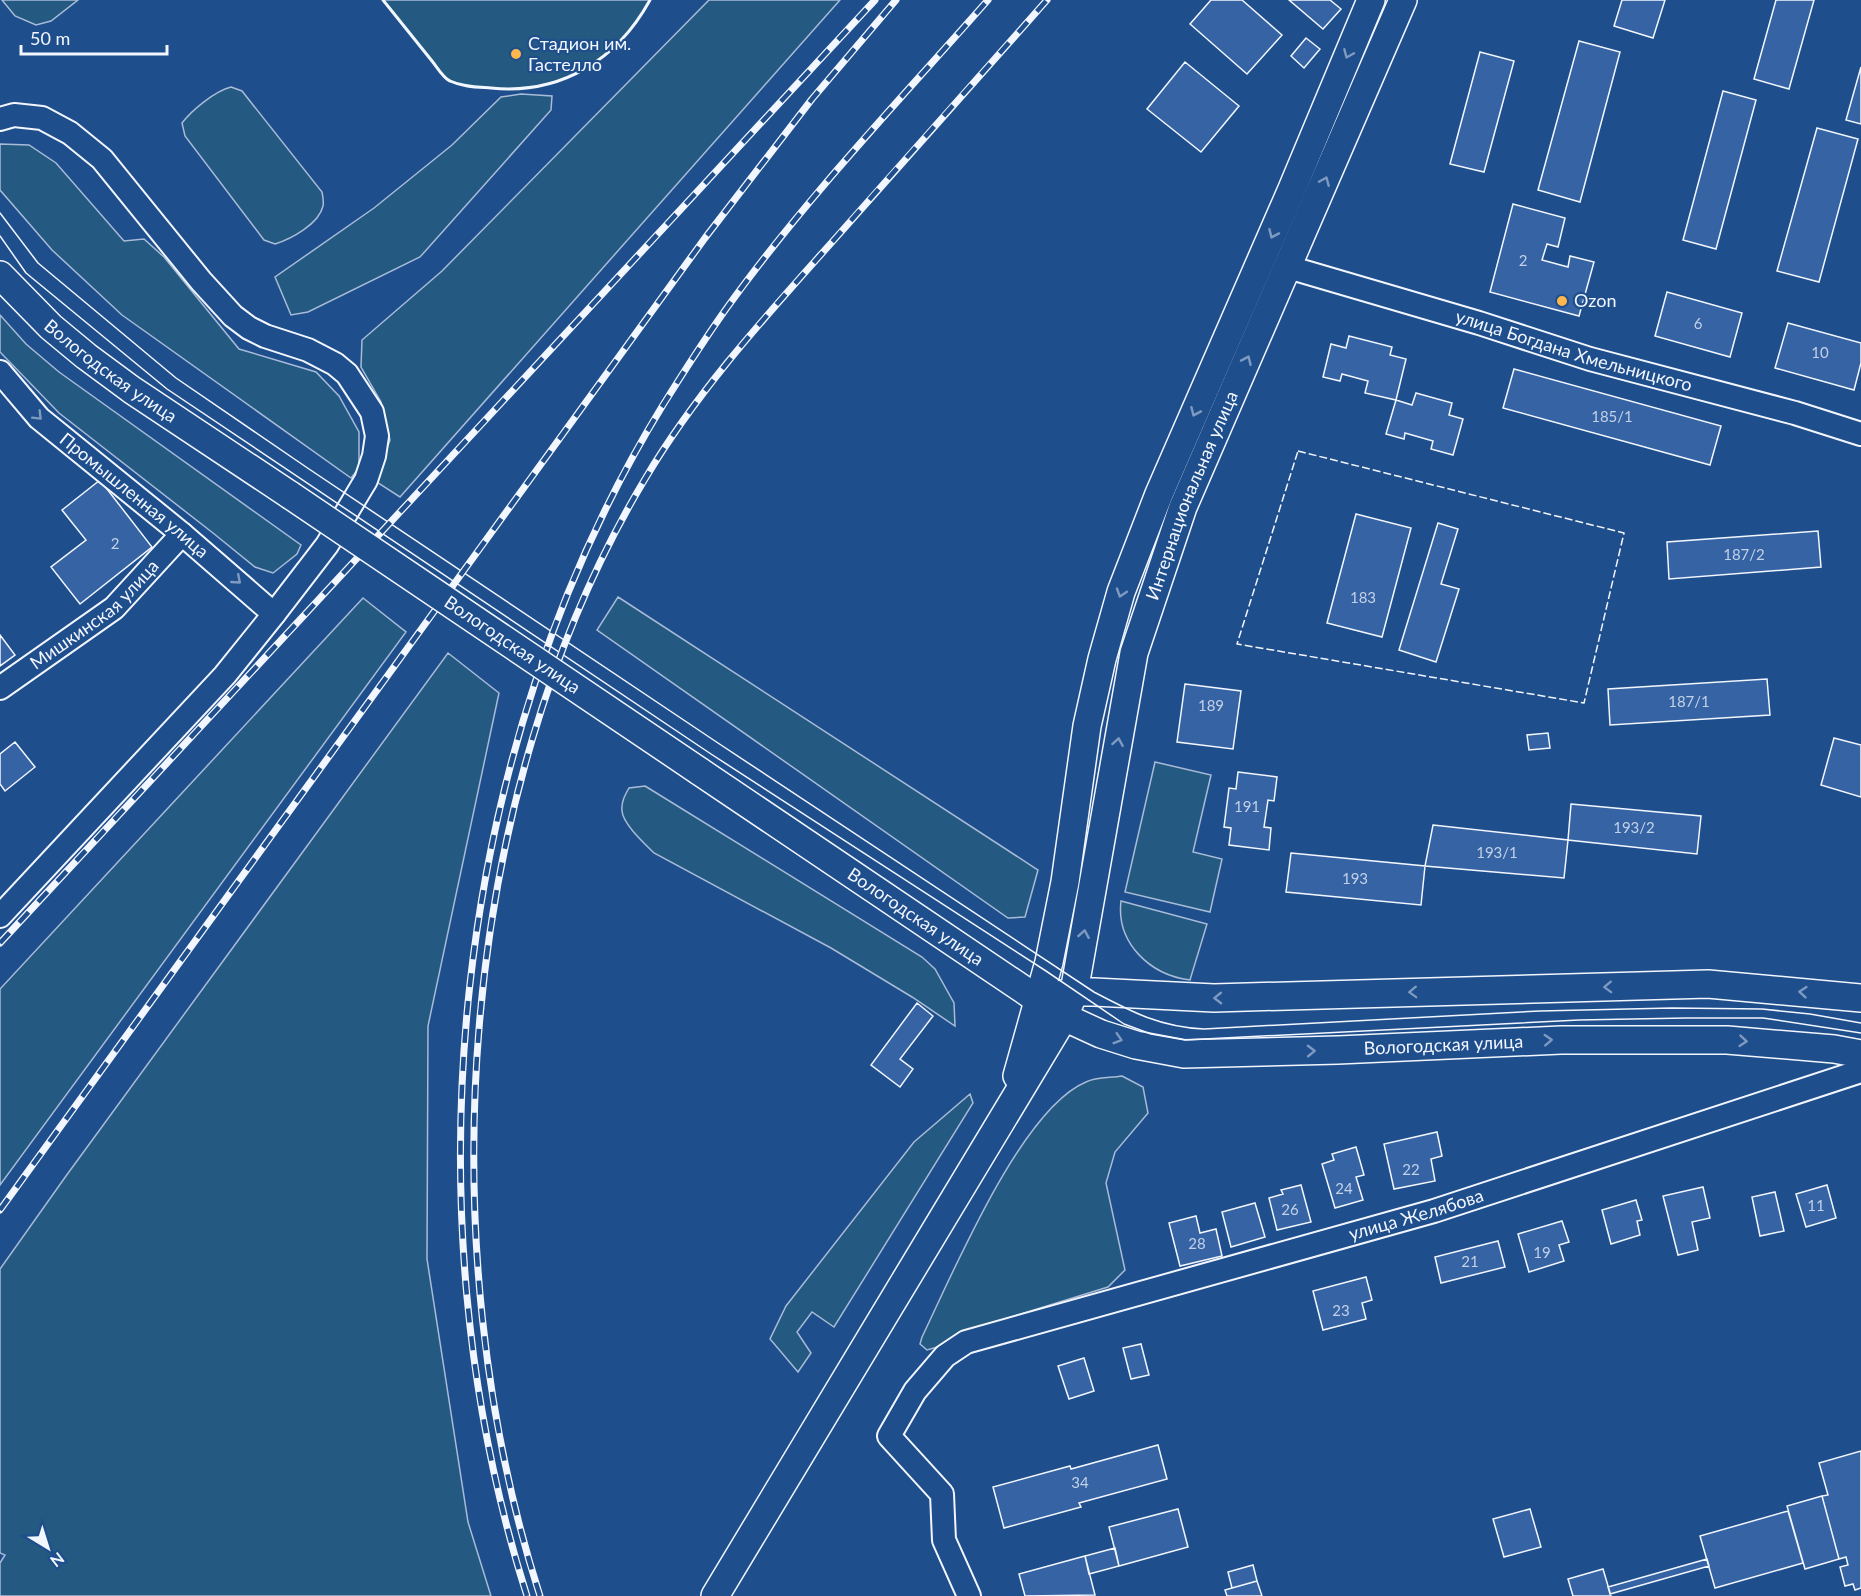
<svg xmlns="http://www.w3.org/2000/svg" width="1861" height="1596" font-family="Lato,sans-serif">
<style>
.green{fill:#245a82;stroke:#a8bbd7;stroke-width:1.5}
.building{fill:#3563a3;stroke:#f2f6ff;stroke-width:1.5}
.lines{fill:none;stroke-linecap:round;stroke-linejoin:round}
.minor-casing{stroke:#f2f6ff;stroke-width:26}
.major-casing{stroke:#f2f6ff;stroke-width:30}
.minor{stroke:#1f4e8c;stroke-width:22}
.major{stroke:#1f4e8c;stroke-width:27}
.tram{stroke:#f2f6ff;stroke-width:1.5}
.rail-casing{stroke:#f2f6ff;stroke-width:7}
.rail{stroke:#1f4e8c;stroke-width:4.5;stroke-dasharray:14;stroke-linecap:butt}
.major-bridge-casing{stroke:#f2f6ff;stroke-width:30;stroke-linecap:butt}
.major-bridge{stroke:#1f4e8c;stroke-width:27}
.fence{stroke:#f2f6ff;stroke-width:1.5;stroke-dasharray:8 3;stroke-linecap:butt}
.wall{stroke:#f2f6ff;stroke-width:3}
.oneway{stroke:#7e9ac0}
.poi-dot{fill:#ffb74d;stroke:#1f4e8c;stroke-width:2}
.labels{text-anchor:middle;stroke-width:4.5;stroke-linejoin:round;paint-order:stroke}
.number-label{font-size:15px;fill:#c3d1e8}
.poi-label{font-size:18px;fill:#f2f6ff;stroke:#1f4e8c;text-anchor:start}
.street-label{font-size:18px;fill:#f2f6ff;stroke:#1f4e8c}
</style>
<rect width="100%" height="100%" fill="#1f4e8c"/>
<!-- green -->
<path class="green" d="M2,0H78L51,21L36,25L15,16Z
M383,0H650C617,60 561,95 491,88C478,87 463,87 450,81C443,78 437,67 432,61C416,41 399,20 383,0Z
M709,0H840L400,497L375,481L390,440L381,402L361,367L362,340L442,271Z
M231,87L242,91L322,192C323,197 324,202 323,206C319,224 291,239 275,244L264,240L185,136L182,123C192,110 215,91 231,87Z
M521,94L552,96L551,110L420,257L308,312L291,315L275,277L374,208L452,145L501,97Z
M0,144L29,145L56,163L124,241L144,239L164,257L239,349L316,372L339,396L359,432V468L351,478L122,315L52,250L0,190Z
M0,315L26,344L59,372L301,545L297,554L273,573L255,567L213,533L59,413L0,352Z
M618,597L1038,870L1025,917L1008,918L597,630Z
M363,598L406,632L0,1185V989Z
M448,653L499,693L428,1026L427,1259L468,1522L491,1596H0V1563L5,1555L0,1553V1269L66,1176Z
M1155,762L1211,775L1193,852L1222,859L1210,912L1125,892Z
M645,786L922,957L935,969L954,1003L955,1026L912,997L831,948L654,853C644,843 623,824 622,811C621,802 625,795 629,788Z
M1121,901L1207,924L1190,980C1150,975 1116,943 1121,901Z
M1122,1076L1143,1087L1148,1113L1115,1152L1106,1183L1125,1270L1108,1287L985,1325L941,1346L927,1350L920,1344L922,1337C953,1273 1021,1109 1086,1082C1096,1077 1111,1078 1122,1076Z
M970,1094L973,1103L834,1327L812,1312L797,1332L811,1353L798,1372L770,1339L786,1306L914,1142Z"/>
<!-- building -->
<path class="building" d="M1211,0H1242L1282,35L1247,74L1190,24Z
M1289,0H1330L1341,9L1323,29Z
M1622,0H1665L1653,38L1614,26Z
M1776,0H1814L1789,89L1754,79Z
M1306,38L1320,49L1304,68L1291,56Z
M1579,41L1620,52L1580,202L1538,190Z
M1480,52L1514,61L1484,172L1450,164Z
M1185,62L1239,106L1201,152L1147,109Z
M1861,67V124L1846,120Z
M1723,91L1756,100L1716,249L1683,240Z
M1817,128L1858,139L1819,282L1777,271Z
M1513,204L1565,218L1558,247L1547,244L1542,260L1568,267L1570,256L1594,262L1579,316L1490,292Z
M1667,292L1742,313L1730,357L1655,336Z
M1788,323L1861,343V363L1854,390L1775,368Z
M1349,336L1392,347L1390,355L1406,359L1396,400L1365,393L1368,381L1342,374L1340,381L1323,377L1331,344L1346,348Z
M1514,369L1721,426L1710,465L1503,408Z
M1416,393L1452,403L1449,415L1463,419L1453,455L1431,449L1433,441L1405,433L1404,439L1386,434L1396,400L1412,405Z
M100,480L152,547L80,604L51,567L86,540L62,510Z
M1356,514L1411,528L1382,637L1327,623Z
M1438,523L1458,529L1441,584L1459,589L1436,662L1399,650Z
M1818,531L1821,567L1669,579L1667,542Z
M0,635L15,655L0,666Z
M1767,679L1770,715L1610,725L1608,689Z
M1185,684L1241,691L1233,749L1177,742Z
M1548,733L1550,748L1529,750L1527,735Z
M1834,738L1861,745V797L1821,785Z
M15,742L35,767L5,791L0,784V754Z
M1238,772L1277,777L1274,801L1268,800L1264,827L1271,828L1269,850L1229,845L1231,828L1224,827L1229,788L1236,789Z
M1571,804L1701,816L1697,854L1568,840Z
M1433,825L1568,840L1564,878L1425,866Z
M1291,853L1425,866L1421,905L1286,892Z
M917,1003L933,1016L900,1059L913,1069L900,1087L871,1065Z
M1437,1132L1442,1156L1431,1159L1435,1181L1394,1189L1384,1144Z
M1356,1147L1364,1175L1356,1177L1363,1200L1335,1208L1322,1164L1334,1160L1332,1154Z
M1301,1185L1311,1222L1277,1230L1269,1198L1283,1194L1281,1190Z
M1827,1185L1836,1218L1806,1227L1796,1194Z
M1703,1187L1710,1218L1692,1222L1698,1250L1678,1255L1663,1196Z
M1775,1192L1784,1231L1760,1236L1752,1197Z
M1636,1200L1642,1220L1637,1221L1640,1235L1611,1244L1602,1210Z
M1255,1203L1265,1237L1231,1247L1222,1212Z
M1196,1216L1200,1233L1216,1229L1222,1256L1180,1266L1169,1223Z
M1562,1221L1569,1242L1559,1245L1564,1261L1529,1272L1518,1234Z
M1498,1241L1505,1267L1441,1283L1435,1257Z
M1366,1277L1372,1300L1362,1303L1366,1319L1323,1330L1313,1291Z
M1141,1344L1149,1375L1131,1379L1123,1348Z
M1084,1358L1094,1391L1069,1399L1058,1366Z
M1158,1445L1167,1479L1079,1503L1081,1507L1004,1528L993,1487L1070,1466L1071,1469Z
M1861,1451V1588L1855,1590L1853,1584L1845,1586L1840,1567L1848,1565L1846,1557L1839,1559L1822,1496L1828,1495L1819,1463Z
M1822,1496L1839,1559L1805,1569L1787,1506Z
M1178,1509L1188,1547L1119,1566L1109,1527Z
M1530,1509L1541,1547L1504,1557L1493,1519Z
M1788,1511L1803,1563L1715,1588L1700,1536Z
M1115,1548L1119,1566L1089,1574L1085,1556Z
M1085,1556L1095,1595L1025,1596L1019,1574Z
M1707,1559L1709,1566L1610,1594L1608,1587Z
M1253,1565L1257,1581L1232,1588L1228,1572Z
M1603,1569L1611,1596H1573L1568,1579Z
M1257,1581L1262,1596H1227L1225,1590Z"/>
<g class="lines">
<!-- minor casing -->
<g class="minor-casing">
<g id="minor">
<path d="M0,119L14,115L42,118L70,133L102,159L201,281L233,316L249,328L265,336L308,350L335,364L347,374L372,412L377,436L374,456L366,480L327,545L274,614L225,675L0,916"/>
<path id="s1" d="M1288,267L1479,323L1590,359L1795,413L1861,434"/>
<path id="s2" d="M0,372L39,418L182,534L274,614"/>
<path id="s3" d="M0,688L114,608L182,534"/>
<path id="s4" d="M969,1596L944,1540L942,1494L889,1436L915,1391L945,1356L966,1342L1434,1211L1861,1071"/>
</g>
</g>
<!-- major casing -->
<g class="major-casing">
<g id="major">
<path id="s5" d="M0,275L51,327L86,356L132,390L290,495"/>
<path id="s6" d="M699,771L1064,1017L1101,1034L1136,1045L1184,1054L1338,1050L1561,1040H1727L1834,1049L1861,1054"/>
<path d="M1057,995L1074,992H1094L1214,998L1708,984L1861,998"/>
<path d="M1017,1076L1049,962L1065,882L1087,726L1102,659L1121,592L1159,494L1292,189L1371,0"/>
<path id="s7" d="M715,1596L1064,1017L1074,992L1134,653L1183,507L1403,0"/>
</g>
</g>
<!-- minor -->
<use href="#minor" class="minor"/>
<!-- major -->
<use href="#major" class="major"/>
<!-- tram -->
<path class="tram" d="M0,213L38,263L176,378L309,469L718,743L1094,992C1132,1012 1160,1027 1204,1029L1540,1011L1672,1008L1762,1009L1810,1014L1861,1023
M0,236L26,273L167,389L711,754L1046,971L1124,1024L1151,1034L1185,1040L1579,1020L1686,1018H1763L1861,1033"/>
<!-- rail casing -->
<g class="rail-casing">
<path id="rail" d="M0,943L875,0
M0,1210L705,238L812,99L896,0
M527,1596C405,1213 451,749 663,405C683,373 704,340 726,309C805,199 899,101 988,0
M540,1596C428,1248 455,795 645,479C697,391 766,316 833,241C904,160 976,80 1047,0"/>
</g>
<!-- rail -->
<use href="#rail" class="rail"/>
<!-- major-bridge casing -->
<g class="major-bridge-casing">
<g id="major-bridge">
<path id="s8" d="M290,495L699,771"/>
</g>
</g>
<!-- major-bridge -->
<use href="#major-bridge" class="major-bridge"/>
<!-- fence -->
<path class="fence" d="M1298,451L1624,533L1584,703L1237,644Z"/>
<!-- wall -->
<path class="wall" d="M383,0C399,20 416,41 432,61C437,67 443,78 450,81C463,87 478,87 491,88C561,95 617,60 650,0"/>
</g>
<!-- one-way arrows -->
<defs><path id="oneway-chevron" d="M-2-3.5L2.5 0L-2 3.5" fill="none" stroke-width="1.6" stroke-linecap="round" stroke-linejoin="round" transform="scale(1.5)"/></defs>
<g class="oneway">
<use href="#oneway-chevron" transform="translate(1348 54) rotate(113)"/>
<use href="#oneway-chevron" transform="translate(1325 181) rotate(-67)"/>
<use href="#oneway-chevron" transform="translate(1273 234) rotate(114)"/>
<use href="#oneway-chevron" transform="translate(1247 360) rotate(-66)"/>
<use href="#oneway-chevron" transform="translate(1195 412) rotate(114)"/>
<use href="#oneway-chevron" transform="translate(38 416) rotate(45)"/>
<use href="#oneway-chevron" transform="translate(237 580) rotate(41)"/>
<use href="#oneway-chevron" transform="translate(1121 593) rotate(108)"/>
<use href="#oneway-chevron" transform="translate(1118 742) rotate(-80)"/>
<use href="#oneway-chevron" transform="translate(1084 934) rotate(-80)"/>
<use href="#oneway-chevron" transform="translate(1608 987) rotate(178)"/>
<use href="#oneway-chevron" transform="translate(1413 992) rotate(178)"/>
<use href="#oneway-chevron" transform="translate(1803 992) rotate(-175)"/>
<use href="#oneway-chevron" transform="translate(1218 998) rotate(179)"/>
<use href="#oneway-chevron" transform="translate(1118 1039) rotate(17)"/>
<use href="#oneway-chevron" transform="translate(1548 1040) rotate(-3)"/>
<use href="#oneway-chevron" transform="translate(1743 1041) rotate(5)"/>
<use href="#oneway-chevron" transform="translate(1311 1051) rotate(-1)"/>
</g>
<!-- markers -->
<g class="poi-dot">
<circle cx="516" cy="54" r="6"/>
<circle cx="1562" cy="301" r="6"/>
</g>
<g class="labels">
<!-- number labels -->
<g class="number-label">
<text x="1523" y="266">2</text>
<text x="1698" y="329">6</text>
<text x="1820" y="358">10</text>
<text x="1612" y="422">185/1</text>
<text x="115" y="549">2</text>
<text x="1744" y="560">187/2</text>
<text x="1363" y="603">183</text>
<text x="1689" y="707">187/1</text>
<text x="1211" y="711">189</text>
<text x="1247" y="812">191</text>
<text x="1634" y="833">193/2</text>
<text x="1497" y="858">193/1</text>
<text x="1355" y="884">193</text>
<text x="1411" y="1175">22</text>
<text x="1344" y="1194">24</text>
<text x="1816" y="1211">11</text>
<text x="1290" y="1215">26</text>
<text x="1197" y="1249">28</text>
<text x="1542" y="1258">19</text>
<text x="1470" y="1267">21</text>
<text x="1341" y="1316">23</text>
<text x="1080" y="1488">34</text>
</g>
<!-- poi labels -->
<g class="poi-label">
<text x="528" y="50">Стадион им.<tspan x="528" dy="21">Гастелло</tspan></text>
<text x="1574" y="307">Ozon</text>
</g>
<!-- street labels -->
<g class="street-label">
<text dy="6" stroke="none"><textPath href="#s1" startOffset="298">улица Богдана Хмельницкого</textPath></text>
<text dy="6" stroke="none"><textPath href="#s5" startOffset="147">Вологодская улица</textPath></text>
<text dy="6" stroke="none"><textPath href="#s2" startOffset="183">Промышленная улица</textPath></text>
<text dy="6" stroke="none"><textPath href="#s7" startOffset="1215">Интернациональная улица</textPath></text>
<text dy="6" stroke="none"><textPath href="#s3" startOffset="120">Мишкинская улица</textPath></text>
<text dy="6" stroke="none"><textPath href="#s8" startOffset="268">Вологодская улица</textPath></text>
<text dy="6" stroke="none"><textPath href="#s6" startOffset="261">Вологодская улица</textPath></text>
<text dy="6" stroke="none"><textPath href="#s6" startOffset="826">Вологодская улица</textPath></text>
<text dy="6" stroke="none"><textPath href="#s4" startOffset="777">улица Желябова</textPath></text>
</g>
</g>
<!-- north arrow -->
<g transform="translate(48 1548) rotate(142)" stroke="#1f4e8c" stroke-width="4.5" paint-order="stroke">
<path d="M0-4.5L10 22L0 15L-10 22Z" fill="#f2f6ff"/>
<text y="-9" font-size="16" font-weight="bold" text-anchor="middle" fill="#f2f6ff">N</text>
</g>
<!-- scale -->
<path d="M21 45v9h146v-9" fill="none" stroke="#f2f6ff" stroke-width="3"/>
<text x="30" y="45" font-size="18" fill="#f2f6ff" stroke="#1f4e8c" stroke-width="4.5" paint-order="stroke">50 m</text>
</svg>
